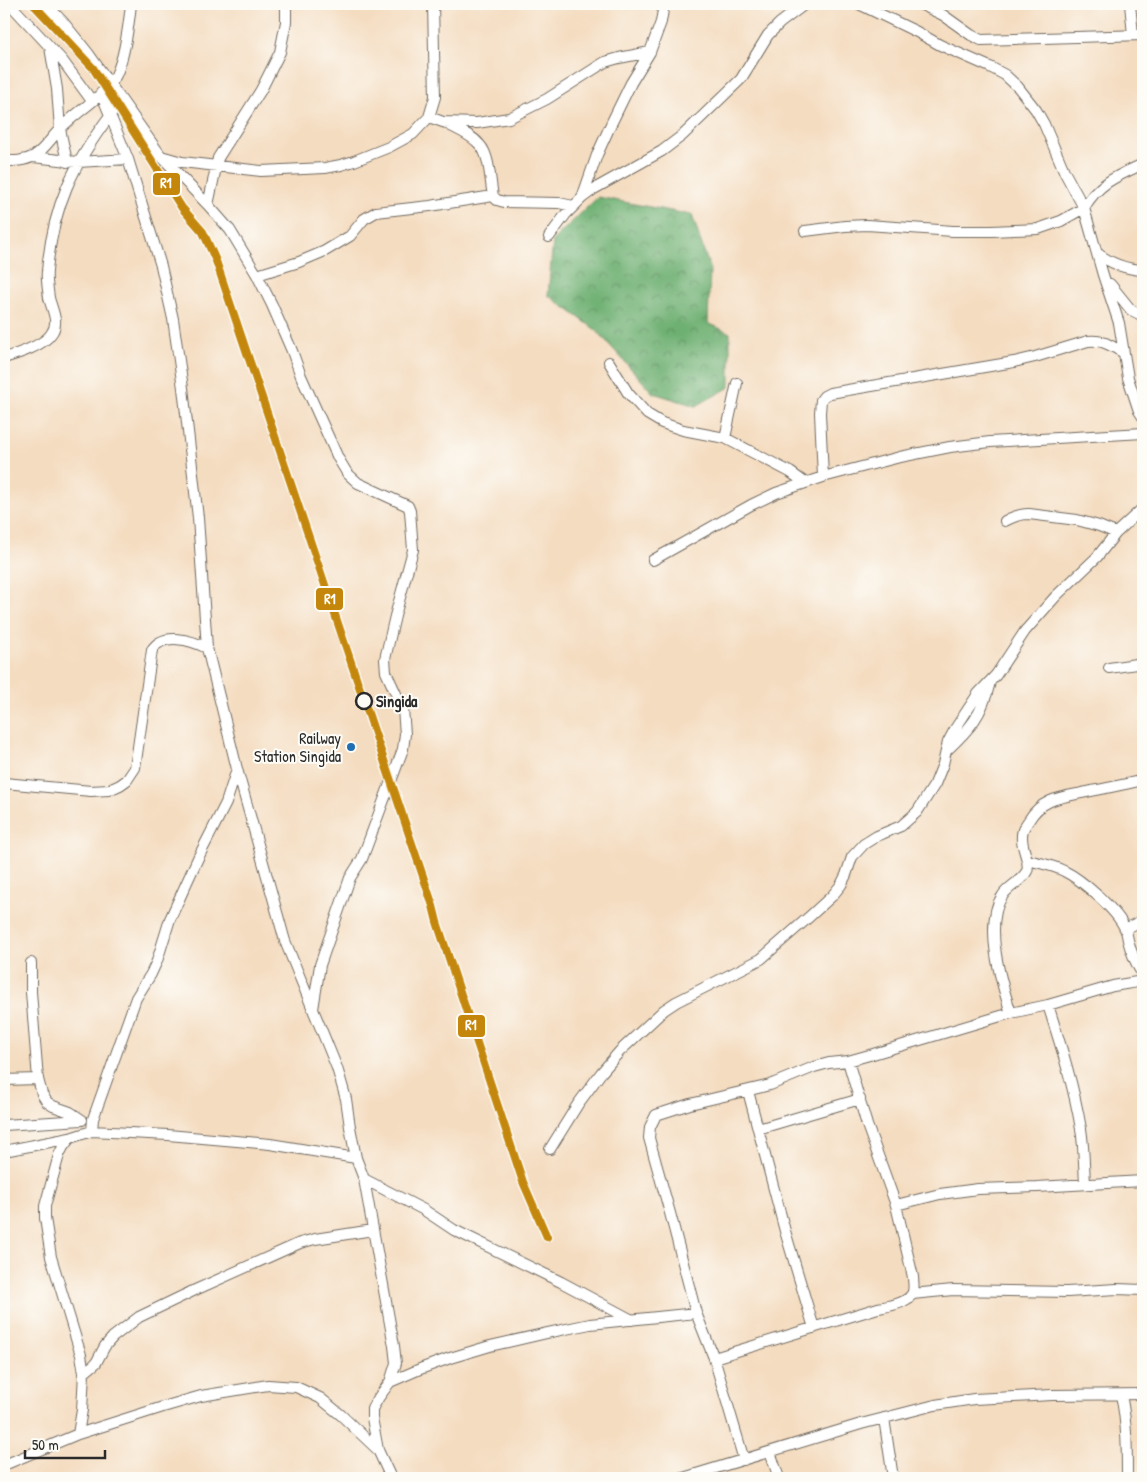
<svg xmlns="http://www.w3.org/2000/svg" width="1147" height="1482" font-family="'Patrick Hand',sans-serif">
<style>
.forest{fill:url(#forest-crowns);stroke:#4c6e4e}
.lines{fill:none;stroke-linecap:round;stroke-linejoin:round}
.minor-casing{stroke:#71695f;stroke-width:12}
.minor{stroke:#fff;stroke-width:10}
.rail-1-casing{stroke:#fdfcf7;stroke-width:11}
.rail-1{stroke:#c4870b;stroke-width:8}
.stop-dot{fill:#fdfcf7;stroke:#2b2b2b;stroke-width:2.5}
.poi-dot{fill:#1f6fb2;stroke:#fdfcf7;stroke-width:2}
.labels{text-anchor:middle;stroke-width:4;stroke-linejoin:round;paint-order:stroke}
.stop-label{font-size:16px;font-weight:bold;fill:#2b2b2b;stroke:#fdfcf7;text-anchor:start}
.poi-label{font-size:16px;fill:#2b2b2b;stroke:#fdfcf7;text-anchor:end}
.line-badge{stroke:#fdfcf7;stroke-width:2}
.badge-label{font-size:14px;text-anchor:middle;font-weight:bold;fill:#fff}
</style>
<defs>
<pattern id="forest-crowns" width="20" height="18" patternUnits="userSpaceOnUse" patternTransform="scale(1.25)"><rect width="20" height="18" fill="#6eb072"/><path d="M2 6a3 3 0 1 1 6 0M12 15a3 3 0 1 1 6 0" fill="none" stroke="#5b8f5e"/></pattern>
</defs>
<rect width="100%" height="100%" fill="#fdfcf7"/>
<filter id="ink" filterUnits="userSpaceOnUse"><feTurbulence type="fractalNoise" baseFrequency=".02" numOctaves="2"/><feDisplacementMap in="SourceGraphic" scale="10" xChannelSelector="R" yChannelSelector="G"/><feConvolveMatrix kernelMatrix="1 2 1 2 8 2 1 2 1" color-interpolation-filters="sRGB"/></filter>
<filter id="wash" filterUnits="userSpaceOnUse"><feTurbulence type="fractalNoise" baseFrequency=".0096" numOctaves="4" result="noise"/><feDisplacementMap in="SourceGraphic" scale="20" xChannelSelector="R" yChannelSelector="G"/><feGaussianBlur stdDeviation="1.12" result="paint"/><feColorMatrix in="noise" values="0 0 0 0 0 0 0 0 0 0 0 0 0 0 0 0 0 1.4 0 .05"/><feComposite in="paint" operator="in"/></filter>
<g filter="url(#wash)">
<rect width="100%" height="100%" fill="#f4dcc0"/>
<!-- forest -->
<path class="forest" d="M598,197L692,215L710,269L708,323L730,333V387L696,406L653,393L596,330L548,295L553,240Z"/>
</g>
<g filter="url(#ink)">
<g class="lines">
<!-- minor casing -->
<g class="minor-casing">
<path id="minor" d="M10,4L62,60L92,101
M46,4L63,22L88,53L161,156L208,205L230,230L257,275L272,305L292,351L301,376L338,458L347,473L358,483L408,506L410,511L413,550L395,616L385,659L386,672L403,709L405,734L403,749L362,859L350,878L320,965L313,1009
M920,4L943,15L971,35L981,40L1143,35
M1130,4L1133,35
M50,47L57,89L60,129L67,162
M101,93L128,159L161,266L173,319L183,388L198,518L207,648L237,769L285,941L337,1068L346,1099L350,1127L356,1158L364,1179L394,1346L396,1363L390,1382
M429,117L435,97L433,4
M447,124C458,130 472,135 480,145C490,156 490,181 493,196L497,200L504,202L559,203L573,206
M145,150L161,156L182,162L261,171L325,168L341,165L354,161L389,147L413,134L429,117L443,122L477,123L509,118L547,99L605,62L619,58L650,52
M33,157L78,162L128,159
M4,160C13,162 25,161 34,156C44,150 52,137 60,129C76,112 106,95 116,75C124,58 129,23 131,4
M1143,164C1119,175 1098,183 1084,208L1103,275L1119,323L1128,378L1139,411L1143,417
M582,198L597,155L611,124L631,83L650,52L661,22L664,4
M208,205L218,158L261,90L280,52L286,22V4
M805,231L845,226L867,225L953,231H992L1038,229L1061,221L1084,208L1065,173L1044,124L1036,110L1018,87L1005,75L990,67L940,45L917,32L859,4
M549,237L566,214L582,198L594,189L662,151L683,135L741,79L768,35L780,23L805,4
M1097,253C1111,264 1125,269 1143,270
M257,275L299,262L325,251L350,236L364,219L376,212L430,206L493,196
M1110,284L1131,310L1143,316
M4,358C17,354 43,346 51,334C60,323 52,310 49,298C48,289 46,279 47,271C53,206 72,166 111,114
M609,362L628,393L647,414L662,423L683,430L725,438L790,472L804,482
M725,438L737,383
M823,477L820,413L821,400L824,396L830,393L1014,362L1035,357L1088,341C1103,339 1111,346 1124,353
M1005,521C1014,516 1020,514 1029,514L1077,520L1099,526L1116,533
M653,560L751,505L776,493L823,477L900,457L950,447L990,442L1143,433
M1109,668L1143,663
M946,751C971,728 982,715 990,682
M4,783L91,791L109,790L120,785L127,780L135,768L152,650C163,632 191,640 207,648
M1027,860C1040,863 1052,865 1064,871C1081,879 1118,911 1125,929C1127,932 1127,936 1128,940C1131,952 1136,964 1143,975
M1125,929L1143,920
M31,963V992L38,1079L42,1094L47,1102L53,1106L70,1112L82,1120
M1048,1005C1061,1046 1074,1087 1081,1129C1084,1147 1084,1166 1085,1184
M1011,1013C1001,982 983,923 1003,895C1009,886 1022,881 1027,871C1031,860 1018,845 1023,830C1024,827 1027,823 1029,820C1043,796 1067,797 1091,791C1109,788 1126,784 1143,780
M4,1080L38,1079
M748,1091L785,1231L814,1328
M4,1125L82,1120
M758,1129L860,1099
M92,1131L93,1119L136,998L151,974L157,961L170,919L198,858L226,803L237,769
M70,1138L63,1147L59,1155L45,1206V1218L51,1257L81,1355L84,1373L82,1410L78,1434
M550,1149L578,1104L601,1073L620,1051L664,1010L676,1002L761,959L809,917L832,896L841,885L846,875L852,857L864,844L877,836L901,826L917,812L935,784L943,764L948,742L955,729L978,694L996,675L1025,631L1056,596L1097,557L1116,533L1143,508
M4,1151L70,1138L92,1131L168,1135L270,1144L356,1158
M364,1179L424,1210L454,1230L561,1282L632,1320
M896,1205L940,1194L978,1189L1037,1187L1143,1181
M912,1294L953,1290L1067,1292L1117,1289L1143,1290
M714,1358L878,1308C888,1306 906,1304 912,1294C915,1289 913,1282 913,1277L896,1205L867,1125L848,1061
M84,1373L96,1363L105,1346L113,1337L139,1317L193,1291L300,1243L315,1239L373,1230
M1121,1395C1127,1423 1127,1450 1127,1478
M884,1418L893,1478
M770,1452L779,1478
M744,1460L714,1358L696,1313L670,1213L649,1138L650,1127L656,1115L690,1104L770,1085L814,1067L829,1063L848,1061L873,1054L1011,1013L1048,1005L1113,986L1143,981
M4,1465L78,1434L163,1407L201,1396L268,1385L296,1387L320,1398L341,1415L378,1450
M391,1478L378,1450L372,1418V1409L379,1397L390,1382L420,1369L450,1358L490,1346L547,1333L590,1324L696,1313
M683,1478L861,1424L935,1405L974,1399L1052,1395L1143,1394"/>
</g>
<!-- minor -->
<use href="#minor" class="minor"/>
<!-- rail-1 casing -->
<g class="rail-1-casing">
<path id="rail-1" d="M33,4L93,68L182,208L203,232L216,261L433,906L437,922L523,1182L547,1237"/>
</g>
<!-- rail-1 -->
<use href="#rail-1" class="rail-1"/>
</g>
</g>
<!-- markers -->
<circle class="stop-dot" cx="364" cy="701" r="8"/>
<circle class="poi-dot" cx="351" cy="747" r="5"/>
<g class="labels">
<!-- stop labels -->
<g class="stop-label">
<text x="376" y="707">Singida</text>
</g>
<!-- poi labels -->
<g class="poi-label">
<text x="341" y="744">Railway<tspan x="341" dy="18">Station Singida</tspan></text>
</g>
</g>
<g class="line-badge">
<rect x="152" y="172" width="29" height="24" rx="5" fill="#c4870b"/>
<rect x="315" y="587" width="29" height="24" rx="5" fill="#c4870b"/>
<rect x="457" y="1014" width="29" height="24" rx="5" fill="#c4870b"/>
</g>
<g class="badge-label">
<text x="166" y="188">R1</text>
<text x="330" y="604">R1</text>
<text x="471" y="1030">R1</text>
</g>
<!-- margin -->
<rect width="1147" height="1482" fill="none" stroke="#fdfcf7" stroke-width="20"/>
<!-- scale -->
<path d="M25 1450v8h80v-8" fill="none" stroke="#2b2b2b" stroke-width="2.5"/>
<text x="32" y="1450" font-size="15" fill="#2b2b2b" stroke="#fdfcf7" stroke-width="4" paint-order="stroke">50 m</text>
</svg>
